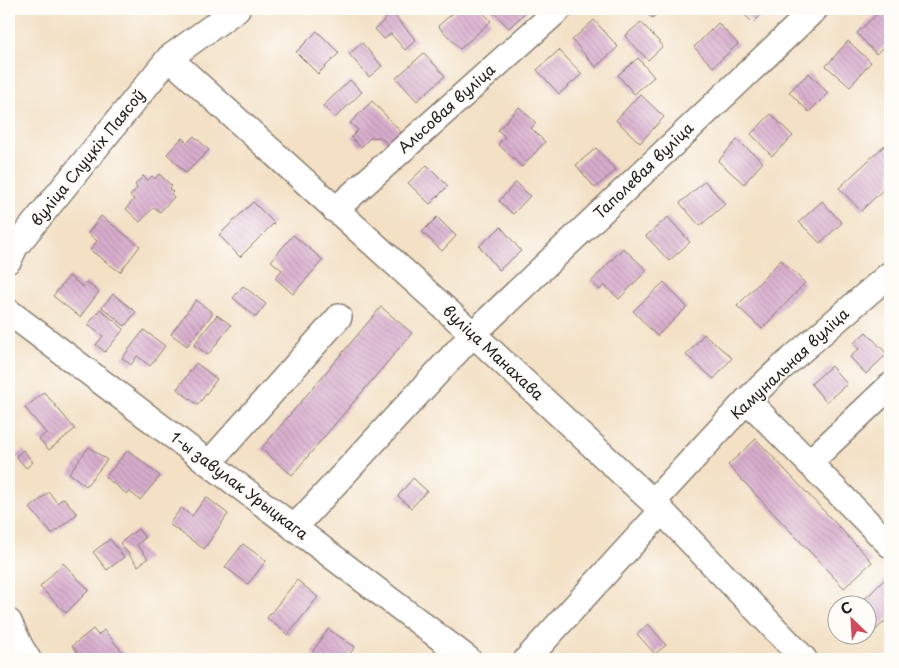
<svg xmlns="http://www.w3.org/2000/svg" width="899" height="668" font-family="'Playpen Sans',sans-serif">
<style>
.building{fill:url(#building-back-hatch)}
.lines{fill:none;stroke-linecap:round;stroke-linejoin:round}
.minor-casing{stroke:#887e70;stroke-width:28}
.minor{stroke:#fff;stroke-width:25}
.labels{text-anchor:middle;stroke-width:4.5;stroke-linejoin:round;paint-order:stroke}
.street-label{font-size:15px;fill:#1c1c1c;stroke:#fdfcf7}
</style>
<defs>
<pattern id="building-back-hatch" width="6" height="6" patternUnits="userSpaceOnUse" patternTransform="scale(1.25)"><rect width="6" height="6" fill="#d7accc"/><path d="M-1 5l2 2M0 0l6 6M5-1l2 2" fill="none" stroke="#b893af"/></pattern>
</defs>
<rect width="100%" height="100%" fill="#fdfcf7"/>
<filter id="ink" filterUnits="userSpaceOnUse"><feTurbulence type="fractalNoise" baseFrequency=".02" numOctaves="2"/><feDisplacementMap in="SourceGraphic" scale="10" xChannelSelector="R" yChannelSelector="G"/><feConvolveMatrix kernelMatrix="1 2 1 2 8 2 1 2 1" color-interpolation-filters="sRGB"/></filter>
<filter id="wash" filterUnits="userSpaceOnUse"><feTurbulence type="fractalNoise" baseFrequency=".0096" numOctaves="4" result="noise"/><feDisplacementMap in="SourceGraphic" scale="20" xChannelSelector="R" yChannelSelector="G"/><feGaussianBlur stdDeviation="1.12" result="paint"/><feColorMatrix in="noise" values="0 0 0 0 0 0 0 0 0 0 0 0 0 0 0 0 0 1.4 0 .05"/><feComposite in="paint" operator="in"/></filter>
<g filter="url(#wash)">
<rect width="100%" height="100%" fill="#f3e0c5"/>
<g id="blocks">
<!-- building -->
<path class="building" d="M458,9H480L491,21L460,49L438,26Z
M490,9H529L509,28Z
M643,9H663L652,18Z
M739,9H767L753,23Z
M882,9H889L890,11V40L876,54L857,33Z
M392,13L416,40L405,50L391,34L384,39L375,29Z
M594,20L618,47L596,67L572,40Z
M641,22L663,46L648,60L625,36Z
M718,23L738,44L713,67L694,47Z
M317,31L339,53L318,74L296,52Z
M848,41L871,62L850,87L826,66Z
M362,43L382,66L369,77L349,54Z
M559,50L582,74L559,94L537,70Z
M424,53L445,76L417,101L396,78Z
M638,58L654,77L634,94L618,75Z
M809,73L828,93L809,112L789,92Z
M350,80L362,92L335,118L323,106Z
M640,94L664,117L640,143L616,120Z
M372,101L401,132L388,145L380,137L370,138L361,147L351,137L358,130L350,123Z
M519,107L536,123L531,128L545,142L522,167L498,144L505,137L498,130Z
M771,114L793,136L772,156L751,134Z
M194,136L209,150L186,173L167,154L182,138L187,143Z
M737,140L763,162L744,184L718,161Z
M885,145L890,150V183L861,211L839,188Z
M596,148L616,170L595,188L576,165Z
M427,165L448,186L430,204L408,183Z
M159,174L172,186L169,189L173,192L171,194L174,197L160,212L154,207L140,222L126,209L134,199L130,196L137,188L135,185L143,176L148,180L152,176L155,179Z
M705,181L725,204L700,226L680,203Z
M516,182L530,196L513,214L499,201Z
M822,201L842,223L820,243L799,222Z
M253,202L274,223L240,257L219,235Z
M101,216L140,246L120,272L90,250L97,241L88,233Z
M437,217L456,236L442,251L422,232Z
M668,217L690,242L669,261L646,236Z
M501,227L521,251L499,270L479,246Z
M293,235L323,260L293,294L275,278L282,270L271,261Z
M623,248L647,270L619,299L604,285L600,290L591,282Z
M781,260L805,283L762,329L737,306Z
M69,276L83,287L86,282L99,292L80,317L53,296Z
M664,282L687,307L657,336L633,311Z
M243,286L266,304L256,317L233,298Z
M113,294L136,312L125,326L102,307Z
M196,300L213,313L187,346L171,334Z
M381,307L412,333L292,475L261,449Z
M100,309L124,329L105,352L96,345L103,336L88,325Z
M217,315L231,325L208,355L194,345Z
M144,330L165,346L150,366L137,356L131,365L122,358Z
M866,332L887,354L866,374L850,357L859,349L854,343Z
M704,334L732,358L714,379L686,355Z
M196,363L217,379L198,405L177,389Z
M831,366L847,384L826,402L811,384Z
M44,392L75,429L49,450L39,439L46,433L25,408Z
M756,439L872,562L844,588L728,465Z
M89,447L107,460L86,486L69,473Z
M23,450L33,462L26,468L16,456Z
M128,450L160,476L140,500L129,491L127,494L105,477Z
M413,478L427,491L411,508L398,496Z
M49,492L57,503L64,498L77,514L52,534L30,508Z
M206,497L228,514L204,549L169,524L181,508L192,516Z
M138,529L145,538L137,545L148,558L138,566L120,543Z
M110,539L124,557L107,570L93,552Z
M243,544L266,561L248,584L225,567Z
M63,563L89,590L66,613L40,587Z
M888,576L890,578V616L866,640L861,636H866V606H858Z
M297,580L318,597L288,635L267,618Z
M648,624L666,645L655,654L637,634Z
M93,629L98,635L104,630L125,655L120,659H83L72,646Z
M328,629L355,647L346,659H319L311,654Z"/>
</g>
</g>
<g filter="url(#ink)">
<use href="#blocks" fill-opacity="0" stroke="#887e70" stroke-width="1"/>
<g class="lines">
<!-- minor casing -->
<g class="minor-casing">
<path id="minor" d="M169,58L473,334L653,502L804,659
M335,210L559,9
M9,260L15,247L169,58L237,9
M9,312L468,659
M747,400L890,545
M209,463L339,317
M809,463L890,386
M653,502L747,400L780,369L890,274
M294,528L473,334L815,9
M9,622L20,646L28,659
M527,659L662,511"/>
</g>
<!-- minor -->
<use href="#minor" class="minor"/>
</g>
</g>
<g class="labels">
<!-- street labels -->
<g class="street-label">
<text transform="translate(447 109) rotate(-42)" y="5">Альсовая вуліца</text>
<text transform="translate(88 158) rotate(-51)" y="5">вуліца Слуцкіх Паясоў</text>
<text transform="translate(644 171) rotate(-44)" y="5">Таполевая вуліца</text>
<text transform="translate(493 353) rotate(43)" y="5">вуліца Манахава</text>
<text transform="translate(790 364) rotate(-43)" y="5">Камунальная вуліца</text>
<text transform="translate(239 486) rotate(37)" y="5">1-ы завулак Урыцкага</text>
</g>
</g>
<!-- margin -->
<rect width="899" height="668" fill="none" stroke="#fdfcf7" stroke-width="30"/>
<!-- north arrow -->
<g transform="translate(852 620) rotate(335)"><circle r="24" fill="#fdfcf7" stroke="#a3a29f"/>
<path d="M0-4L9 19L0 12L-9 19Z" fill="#d1495b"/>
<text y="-8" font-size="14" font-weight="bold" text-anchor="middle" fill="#1c1c1c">С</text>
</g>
</svg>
